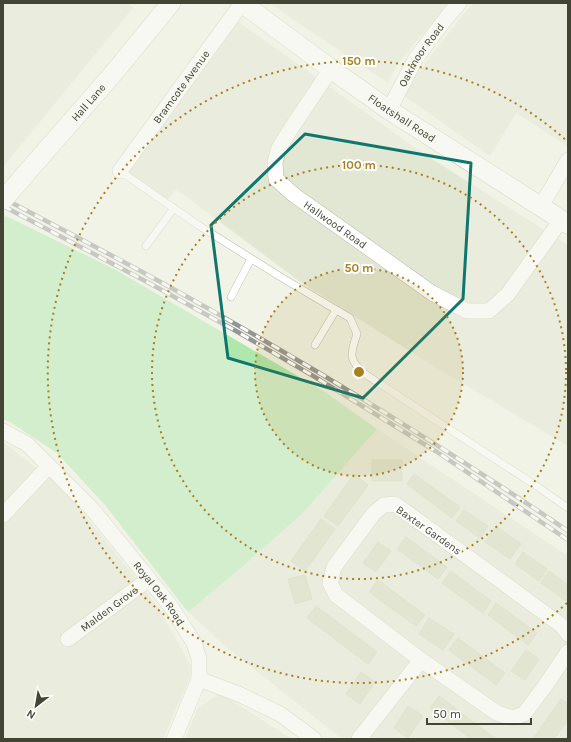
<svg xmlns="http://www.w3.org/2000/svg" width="571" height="742" font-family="Karla,sans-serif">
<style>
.residential{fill:#e2e7d3}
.green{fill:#aee8ad}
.building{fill:#d1d4ba;stroke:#cacfad}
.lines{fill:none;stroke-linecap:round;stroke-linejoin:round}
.service-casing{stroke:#babea7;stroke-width:8}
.minor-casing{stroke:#babea7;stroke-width:16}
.tertiary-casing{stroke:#babea7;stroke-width:20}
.service{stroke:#fff;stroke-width:7}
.minor{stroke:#fff;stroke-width:15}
.tertiary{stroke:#fff;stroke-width:19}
.rail-casing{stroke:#959595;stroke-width:4.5}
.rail{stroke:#fff;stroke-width:3;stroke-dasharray:9;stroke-linecap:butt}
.tertiary-bridge-casing{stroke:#babea7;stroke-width:20;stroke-linecap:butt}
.tertiary-bridge{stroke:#fff;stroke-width:19}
.marked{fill:none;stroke:#0f766e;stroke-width:3;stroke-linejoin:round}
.ring{fill:none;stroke:#a98021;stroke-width:2;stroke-dasharray:2 4}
.labels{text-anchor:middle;stroke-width:4;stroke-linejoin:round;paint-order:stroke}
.street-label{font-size:11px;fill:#434534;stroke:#fff}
.centre{fill:#a98021;stroke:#fff;stroke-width:2}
.ring-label{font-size:12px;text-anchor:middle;font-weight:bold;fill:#a98021;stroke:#fff;stroke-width:4;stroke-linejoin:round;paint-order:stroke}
</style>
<rect width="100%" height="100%" fill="#f0f3e5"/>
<!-- residential -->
<path class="residential" d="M3,3H128L133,8L3,167Z
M271,3H449L398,63L388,83L275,7Z
M474,3H568V144L567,146L516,113L490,156L401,94L462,16Z
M237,21L421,152L568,245V446L427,362L299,281L176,189L166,202L126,173Z
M377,429L568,556V739H342L224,645L188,612L243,566L303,513Z
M3,442L61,487L128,568L160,610L193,670L163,739H3Z
M220,693L292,739H185L197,709Z"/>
<!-- green -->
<path class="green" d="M6,216L114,269L325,392L377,429L303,513L243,566L188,612L105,505L57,453L10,422L3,419V219Z"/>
<!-- building -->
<path class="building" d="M372,460H402V481H372Z
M354,474L368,485L338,526L324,516Z
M414,474L460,507L452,518L407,484Z
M464,510L488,526L480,538L456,521Z
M321,519L335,529L305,571L291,561Z
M496,526L521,544L510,559L485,542Z
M406,537L447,567L438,579L397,549Z
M378,542L391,551L376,572L363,563Z
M523,552L547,569L539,581L515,564Z
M451,571L491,601L483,613L442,583Z
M549,571L568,585V602L541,583Z
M305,575L312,599L295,604L288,579Z
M378,580L425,615L416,626L369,592Z
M496,603L537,633L528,645L488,615Z
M316,606L377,652L368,664L307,618Z
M429,618L454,634L443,650L419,634Z
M458,638L505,673L496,685L449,650Z
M526,650L539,659L525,680L511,671Z
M361,672L375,682L360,704L346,694Z
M439,696L496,739H471L430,708Z
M561,699L568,704V720L554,739H533Z
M408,706L423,716L408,738L394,728Z"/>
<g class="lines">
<!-- service casing -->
<g class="service-casing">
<path id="service" d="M120,171L198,225L279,276L350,318L357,334C351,353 347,359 365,374L538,487L568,508
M146,246L174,208
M231,297L251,259
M315,345L336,310"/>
</g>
<!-- minor casing -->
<g class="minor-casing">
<g id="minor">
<path id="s1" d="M331,69L292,127L279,148L275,162L276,179L294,195L432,293L467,311H489L508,294L561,220"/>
<path id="s2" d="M389,110L416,58L447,17L459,3"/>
<path id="s3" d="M120,171L242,3"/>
<path d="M540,208L568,160"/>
<path id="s4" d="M3,431L27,444L92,509L149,579L172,608L194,643L199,659V679L174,739"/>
<path d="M3,515L49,466"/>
<path d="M568,634L561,625L395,504L384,505L374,513L334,567L330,583L336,595L421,660L497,713L513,718L524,714L545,686L568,652"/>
<path id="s5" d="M68,639L149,579"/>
<path d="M199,679L241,695L280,714L314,739"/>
<path d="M359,739L421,660"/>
</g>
</g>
<!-- tertiary casing -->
<g class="tertiary-casing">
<g id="tertiary">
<path id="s6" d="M242,3L331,69L389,110L568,224"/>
<path id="s7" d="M29,170L112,75L171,3"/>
</g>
</g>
<!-- service -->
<use href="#service" class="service"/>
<!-- minor -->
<use href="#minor" class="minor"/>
<!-- tertiary -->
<use href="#tertiary" class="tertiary"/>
<!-- rail casing -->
<g class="rail-casing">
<path id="rail" d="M3,198C57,227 112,255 166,285C304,361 438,443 568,531
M3,206L149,283L236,331L315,377L437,452L568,540"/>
</g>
<!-- rail -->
<use href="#rail" class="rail"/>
<!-- tertiary-bridge casing -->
<g class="tertiary-bridge-casing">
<path id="tertiary-bridge" d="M3,200L29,170"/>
</g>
<!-- tertiary-bridge -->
<use href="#tertiary-bridge" class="tertiary-bridge"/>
</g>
<!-- marked area -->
<path d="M0 0H571V742H0ZM305,134L471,163L463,299L363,398L228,358L211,225Z" fill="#f0f3e5" fill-opacity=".55" fill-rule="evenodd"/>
<path class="marked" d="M305,134L471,163L463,299L363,398L228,358L211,225Z"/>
<!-- distance rings -->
<circle cx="359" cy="372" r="104" fill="#a98021" fill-opacity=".12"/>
<g class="ring">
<circle cx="359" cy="372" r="104"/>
<circle cx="359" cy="372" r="207"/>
<path d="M567 603A311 311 0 1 1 567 141"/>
</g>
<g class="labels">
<!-- street labels -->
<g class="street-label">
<text dy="4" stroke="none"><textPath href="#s2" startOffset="64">Oakmoor Road</textPath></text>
<text dy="4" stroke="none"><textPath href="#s3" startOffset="104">Bramcote Avenue</textPath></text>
<text dy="4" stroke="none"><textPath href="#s7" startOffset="90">Hall Lane</textPath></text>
<text dy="4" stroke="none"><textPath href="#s6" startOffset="197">Floatshall Road</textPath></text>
<text dy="4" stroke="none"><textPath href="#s1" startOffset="201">Hallwood Road</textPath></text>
<text transform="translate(429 530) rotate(35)" y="4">Baxter Gardens</text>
<text dy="4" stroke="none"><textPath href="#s4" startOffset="227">Royal Oak Road</textPath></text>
<text dy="4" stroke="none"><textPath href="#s5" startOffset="51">Malden Grove</textPath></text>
</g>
</g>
<circle cx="359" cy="372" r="6" class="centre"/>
<g class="ring-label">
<text x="359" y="65">150 m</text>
<text x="359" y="169">100 m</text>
<text x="359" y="272">50 m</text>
</g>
<!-- border -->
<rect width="571" height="742" fill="none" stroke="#434534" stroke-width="8"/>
<!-- north arrow -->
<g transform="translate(36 706) rotate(211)" stroke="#ffffff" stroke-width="3" paint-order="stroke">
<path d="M0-3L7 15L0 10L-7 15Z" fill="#434534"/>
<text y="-6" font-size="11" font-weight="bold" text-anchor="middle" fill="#434534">N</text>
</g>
<!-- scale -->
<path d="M427 718v6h104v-6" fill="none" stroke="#434534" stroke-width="2"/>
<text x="433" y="718" font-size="12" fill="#434534" stroke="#ffffff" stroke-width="3" paint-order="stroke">50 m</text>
</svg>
